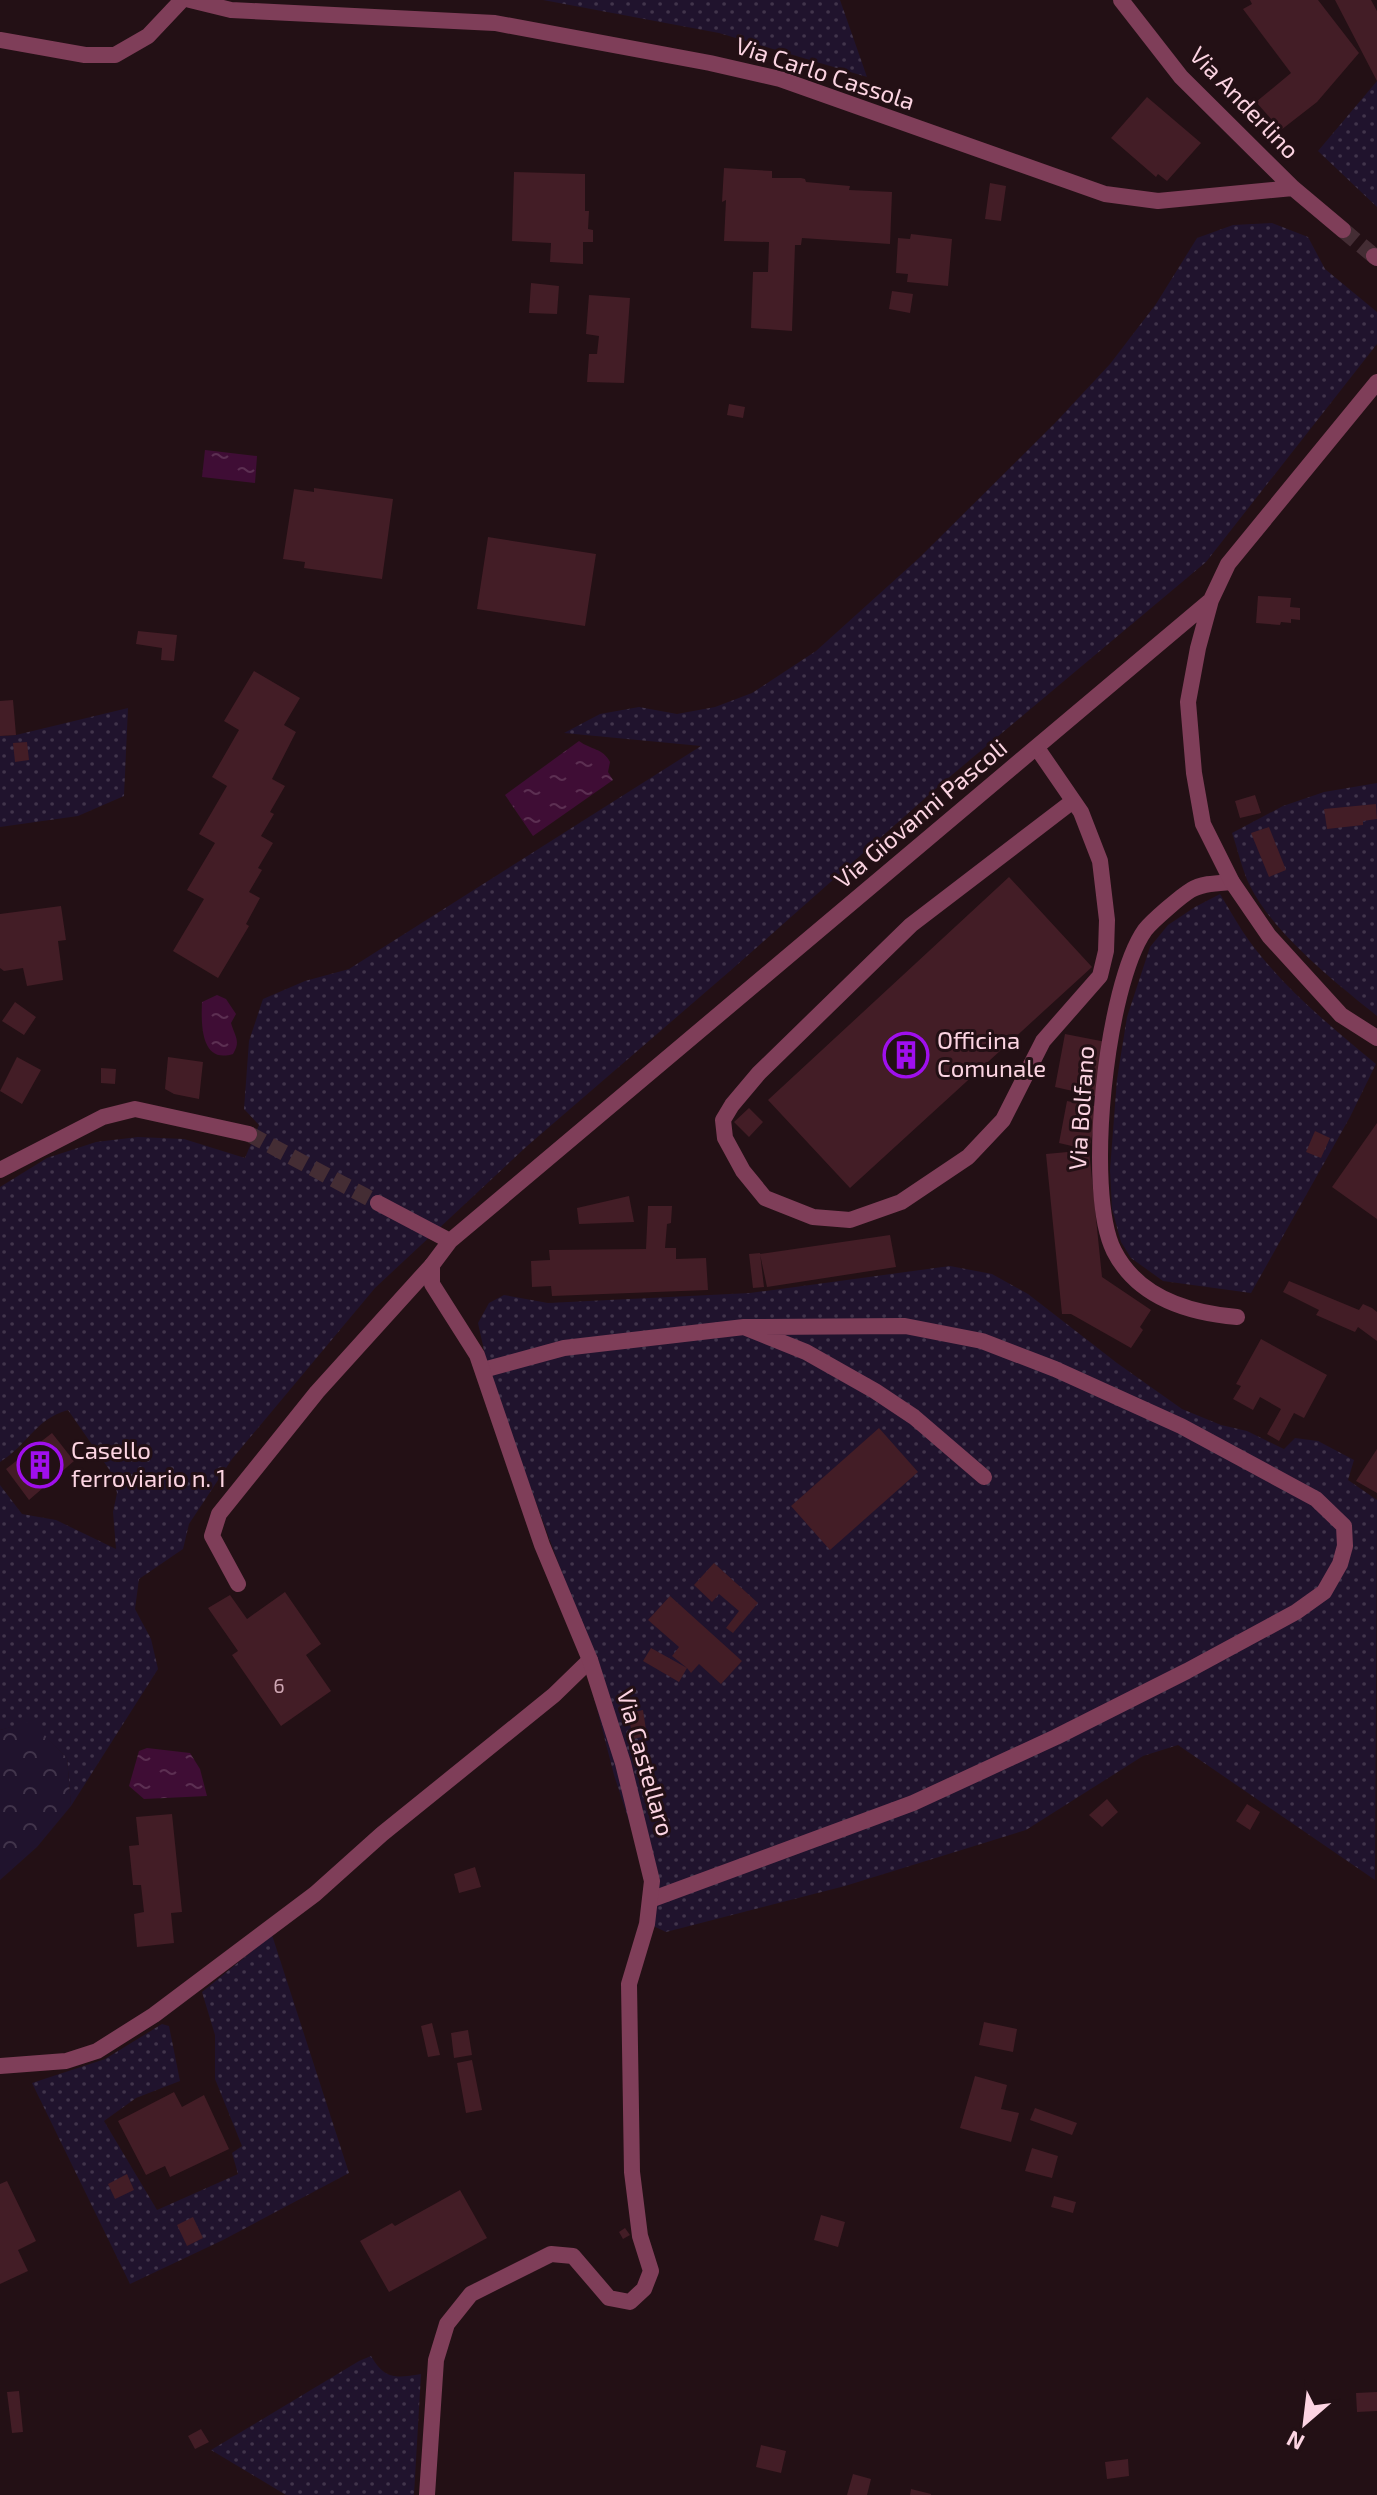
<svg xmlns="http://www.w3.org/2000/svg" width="1377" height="2495" font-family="'Exo 2',sans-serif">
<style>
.grass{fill:url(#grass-dots)}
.forest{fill:url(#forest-crowns)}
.water{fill:url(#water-ripples)}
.building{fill:#431d26}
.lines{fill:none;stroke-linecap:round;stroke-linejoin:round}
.minor-tunnel{stroke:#442d34;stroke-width:16;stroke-dasharray:16 8;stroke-linecap:butt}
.service{stroke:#7f3e59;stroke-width:16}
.minor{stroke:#7f3e59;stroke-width:16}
.labels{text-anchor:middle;stroke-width:6;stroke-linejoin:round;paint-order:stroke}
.number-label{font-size:20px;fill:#cea6b3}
.street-label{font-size:24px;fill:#fcd4e2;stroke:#231015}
.poi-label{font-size:24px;fill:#fcd4e2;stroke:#231015;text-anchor:start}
</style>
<defs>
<pattern id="grass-dots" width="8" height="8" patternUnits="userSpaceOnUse" patternTransform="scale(2)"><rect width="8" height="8" fill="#20132d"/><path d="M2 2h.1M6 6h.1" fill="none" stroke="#41344b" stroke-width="1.8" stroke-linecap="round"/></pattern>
<pattern id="forest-crowns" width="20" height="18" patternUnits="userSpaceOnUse" patternTransform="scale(2)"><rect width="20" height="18" fill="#20132d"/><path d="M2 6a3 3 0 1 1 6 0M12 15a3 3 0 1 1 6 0" fill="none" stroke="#41344b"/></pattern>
<pattern id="water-ripples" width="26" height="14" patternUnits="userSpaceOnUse" patternTransform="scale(2)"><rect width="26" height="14" fill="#3f0d35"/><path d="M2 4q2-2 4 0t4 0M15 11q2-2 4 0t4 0" fill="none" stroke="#5c2f52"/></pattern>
</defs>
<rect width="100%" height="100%" fill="#231015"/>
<!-- grass -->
<path class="grass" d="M543,0H840L867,77L719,33Z
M1377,81V207L1318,151Z
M1272,223L1308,237L1325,269L1377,312V344L1206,562L940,785L730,971L526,1147L375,1288L232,1459L189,1524L183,1549L139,1579L135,1609L151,1639L158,1669L71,1806L67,1758L31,1722L0,1730V1485L22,1514L56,1520L116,1549L113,1512L117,1493L113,1475L68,1410C34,1420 29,1444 0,1462V1187L47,1158L96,1142L138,1137L184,1139L245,1158L259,1125L244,1109L249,1041L263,999L305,981L349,969L701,746L564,733L600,714L639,707L677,714L715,707L752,693L816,651L919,558L1055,423L1110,364L1156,304L1197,238L1233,225Z
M128,708L124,796L78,816L0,827V736L16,735Z
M1377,783V1016C1337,984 1273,933 1250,886C1242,870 1238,850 1232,833L1283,806L1324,792Z
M1220,894C1230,910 1239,927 1250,942C1285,989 1331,1027 1376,1064L1350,1117L1251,1293L1163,1281L1131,1258L1121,1242L1112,1209L1110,1170L1117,1079L1127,1017L1150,947L1168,925L1195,907Z
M950,1266L992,1274L1028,1294L1117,1363L1182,1409L1221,1425L1247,1431L1284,1449L1295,1438L1318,1441L1354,1460L1348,1480L1377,1500L1375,1880L1178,1745L1143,1756L1026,1830L845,1886L666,1932L647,1923L644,1867L614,1775L562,1573L490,1378L478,1323L489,1303L504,1295L548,1303L750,1293Z
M272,1935L349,2173L223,2240L130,2284L32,2083L105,2059L162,2024L169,2026L180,2081L136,2098L104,2121L157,2210L238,2174L232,2153L242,2146L215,2079V2035L202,1992Z
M371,2356C385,2380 396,2378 421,2374L414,2495H286L211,2450L359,2361Z"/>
<!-- forest -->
<path class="forest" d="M31,1721L67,1758L71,1806L37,1847L0,1880V1730Z"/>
<!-- water -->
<path class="water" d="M205,450L257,456L255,483L202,477Z
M579,741C591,750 603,748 610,762L608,772L613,780L533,836L505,795Z
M217,995L226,999L236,1014L231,1023C235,1037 241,1041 233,1054C201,1064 201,1025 202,1002Z
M147,1748L190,1753L200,1769L207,1796L144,1799L129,1786L139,1751Z"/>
<!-- building -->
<path class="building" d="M1250,0H1318L1359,53L1317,102L1281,130L1256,102L1291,73L1243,9L1252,4Z
M1335,0H1371L1377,11V81Z
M1147,97L1201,143L1167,181L1158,174L1156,177L1111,138Z
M724,168L772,171V178H801L805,179L806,182L850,186L849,190L892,192L890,244L802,238L801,245H795L792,331L751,328L753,272H768L769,242L724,241L726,200L722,202Z
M514,172L585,174V211H589L588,229L593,230V242H583V264L550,262L551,243L512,241Z
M990,183L1006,186L1001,221L985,219Z
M911,234L952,239L948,286L907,282L908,274L896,273L898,238L910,239Z
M531,283L559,286L557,314L529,313Z
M892,291L913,294L910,313L889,309Z
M589,295L630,298L624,383L587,382L589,354H597L599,336L586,334Z
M729,404L745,407L743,418L727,415Z
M314,488L393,499L382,579L304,568L305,562L283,559L294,489L314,492Z
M488,537L596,554L585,626L477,609Z
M1258,596L1291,598L1290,607L1300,608V620L1291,619V623L1281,622L1280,625L1256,623Z
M138,631L177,635L174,661L161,660L162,648L136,644Z
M254,671L300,698L284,725L296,732L272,779L285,786L270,812L274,814L261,836L273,843L258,868L262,870L249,892L260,898L246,924L249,926L218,978L173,951L204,899L187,890L215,843L199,834L227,786L212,777L239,730L224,721Z
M13,700L16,735L0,736V701Z
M27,742L29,760L15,762L13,743Z
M1255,795L1261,813L1240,818L1235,801Z
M1376,804L1377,819L1363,821V825L1327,829L1324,809Z
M1269,827L1286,870L1269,877L1251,833Z
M1009,877L1092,967L850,1188L768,1100Z
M61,906L66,940L58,941L63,980L27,986L23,968L4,971L0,968V914Z
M15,1002L36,1017L24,1035L2,1021Z
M1065,1034L1106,1042L1095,1096L1055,1087Z
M17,1057L41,1070L22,1104L0,1091Z
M168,1057L203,1062L199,1099L174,1094L165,1089Z
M101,1068L116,1069L115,1084L101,1083Z
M1067,1101L1098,1107L1089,1150L1059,1143Z
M749,1108L763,1122L749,1137L734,1122Z
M1377,1123V1219L1332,1187Z
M1315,1131L1330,1138L1321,1158L1306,1152Z
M1089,1150L1102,1277L1151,1310L1140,1327L1143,1330L1131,1348L1071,1314H1062L1046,1154Z
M629,1196L634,1222L579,1224L577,1208Z
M648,1206H672L671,1223L667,1224L665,1248H676V1259L706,1258L708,1290L552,1296L551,1286L532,1287L531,1261L550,1260L549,1250L646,1249Z
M890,1235L896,1267L767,1287L760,1254Z
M760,1253L764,1287L753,1288L749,1254Z
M1289,1281L1359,1310L1363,1304L1372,1308L1377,1312V1341L1358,1327L1355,1332L1316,1315L1319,1310L1283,1292Z
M1261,1339L1327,1375L1304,1418L1294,1413L1279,1441L1267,1434L1281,1409L1260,1397L1253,1410L1233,1399L1241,1386L1236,1384Z
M879,1428L918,1472L830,1550L791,1506Z
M52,1433L74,1461L29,1500L6,1469Z
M1377,1449V1493L1356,1481Z
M714,1563L758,1603L733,1633L726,1628L739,1611L719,1594L712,1602L694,1585Z
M285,1592L321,1644L306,1655L331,1691L281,1726L232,1655L238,1651L208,1608L230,1595L247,1619Z
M670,1596L742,1661L721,1684L699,1664L691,1673L687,1668L679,1682L643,1661L651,1648L687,1668L672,1656L679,1647L648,1620Z
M643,1710L647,1736L633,1739L628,1713Z
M1107,1799L1118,1812L1102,1827L1089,1815Z
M1247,1804L1260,1812L1250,1830L1236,1821Z
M172,1814L182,1912L171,1913L174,1943L137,1947L134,1914L144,1912L141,1885H133L129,1846L139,1845L136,1817Z
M475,1867L481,1887L459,1893L454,1874Z
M984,2022L1017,2029L1013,2052L979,2045Z
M432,2023L440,2055L428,2057L421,2026Z
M468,2030L472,2055L454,2058L451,2033Z
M472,2060L482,2110L466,2113L457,2063Z
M975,2076L1007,2085L1001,2109L1019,2113L1011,2142L960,2128Z
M174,2092L182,2107L204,2095L229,2149L170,2177L165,2166L146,2175L118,2121Z
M1035,2108L1077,2123L1072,2135L1030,2120Z
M1032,2148L1058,2156L1052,2178L1025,2171Z
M127,2174L134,2190L115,2199L108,2184Z
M7,2181L36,2241L18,2250L28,2271L0,2284V2184Z
M460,2190L487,2238L389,2292L360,2241L392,2223L395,2226Z
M1054,2196L1076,2202L1073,2213L1051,2207Z
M821,2215L845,2222L838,2247L814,2240Z
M193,2217L203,2238L187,2246L177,2225Z
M625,2228L630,2235L623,2239L619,2232Z
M19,2391L23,2432L12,2433L7,2392Z
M1377,2392V2411L1357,2412L1356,2393Z
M201,2429L209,2442L195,2449L188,2436Z
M761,2445L786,2451L781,2473L756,2467Z
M1128,2459L1129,2476L1107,2479L1105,2462Z
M853,2474L871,2479L867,2495H847Z
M911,2489L931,2494V2495H910Z"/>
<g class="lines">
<!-- minor-tunnel -->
<path class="minor-tunnel" d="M1343,230L1374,256
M249,1134L378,1203"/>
<!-- service -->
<path class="service" d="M1037,748L1081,812L1100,861L1107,920L1106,951L1100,976L1043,1041L1003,1120L968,1157L901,1202L850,1220L813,1217L765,1198L743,1171L725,1138L723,1120L732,1105L759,1073L911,925L1073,801
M1232,882C1219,883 1202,883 1191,890C1181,896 1152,921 1145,930C1106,985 1084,1192 1114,1251C1138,1298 1189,1313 1237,1317
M483,1370L564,1348L744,1327L806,1352L875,1391L914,1417L984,1477
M238,1584L212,1536L219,1514L317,1392L432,1265
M650,1900L913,1803L1056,1737L1187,1671L1296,1612L1324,1592L1340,1564L1345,1546L1344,1526L1316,1499L1181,1426L1055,1369L982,1341L905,1326L744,1327
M0,2066L66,2061L97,2051L154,2015L315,1894L382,1834L554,1695L590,1660"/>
<!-- minor -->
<path class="minor" d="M190,0L231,10L495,23L710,63L780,79L1105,194L1158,201L1293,188
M1121,0L1181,77L1293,188L1343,230
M0,40L85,55H115L148,36L182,0
M1374,256L1377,258
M1211,600L1198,648L1188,702L1194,773L1203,824L1232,882L1269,936L1341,1015L1377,1038
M0,1170L103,1117L135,1109L249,1134
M378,1203L450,1241
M427,2495L436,2360L447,2324L471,2294L551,2254L573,2256L609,2298L630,2302L644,2289L651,2271L640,2236L632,2172L629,1984L647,1924L652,1881L623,1763L590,1660L542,1545L477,1355L432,1284V1265L450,1241L1211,600L1228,564L1377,382"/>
</g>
<!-- icons -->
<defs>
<g id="building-ring" transform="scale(2.3)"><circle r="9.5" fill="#231015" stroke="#a00fee" stroke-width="1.5"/><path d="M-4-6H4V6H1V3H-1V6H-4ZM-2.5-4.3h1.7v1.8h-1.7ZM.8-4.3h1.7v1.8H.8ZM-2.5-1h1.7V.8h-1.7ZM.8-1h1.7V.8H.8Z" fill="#a00fee"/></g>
</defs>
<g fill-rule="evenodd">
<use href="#building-ring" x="906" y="1055"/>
<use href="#building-ring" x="40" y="1465"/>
</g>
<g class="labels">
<!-- number labels -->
<g class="number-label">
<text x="279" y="1693">6</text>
</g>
<!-- street labels -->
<g class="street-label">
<text transform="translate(825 74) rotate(18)" y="8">Via Carlo Cassola</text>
<text transform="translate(1244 103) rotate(46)" y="8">Via Anderlino</text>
<text transform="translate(921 814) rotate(-40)" y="8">Via Giovanni Pascoli</text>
<text transform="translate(1082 1108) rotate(-86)" y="8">Via Bolfano</text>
<text transform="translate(645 1763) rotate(74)" y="8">Via Castellaro</text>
</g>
<!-- poi labels -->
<g class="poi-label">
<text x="937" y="1049">Officina<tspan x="937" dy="28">Comunale</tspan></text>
<text x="71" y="1459">Casello<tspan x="71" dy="28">ferroviario n. 1</tspan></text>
</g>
</g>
<!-- north arrow -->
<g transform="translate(1305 2423) rotate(208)" stroke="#231015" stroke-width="6" paint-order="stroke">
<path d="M0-6L14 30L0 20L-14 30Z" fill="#fcd4e2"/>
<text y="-12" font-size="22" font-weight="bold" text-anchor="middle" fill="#fcd4e2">N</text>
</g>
</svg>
